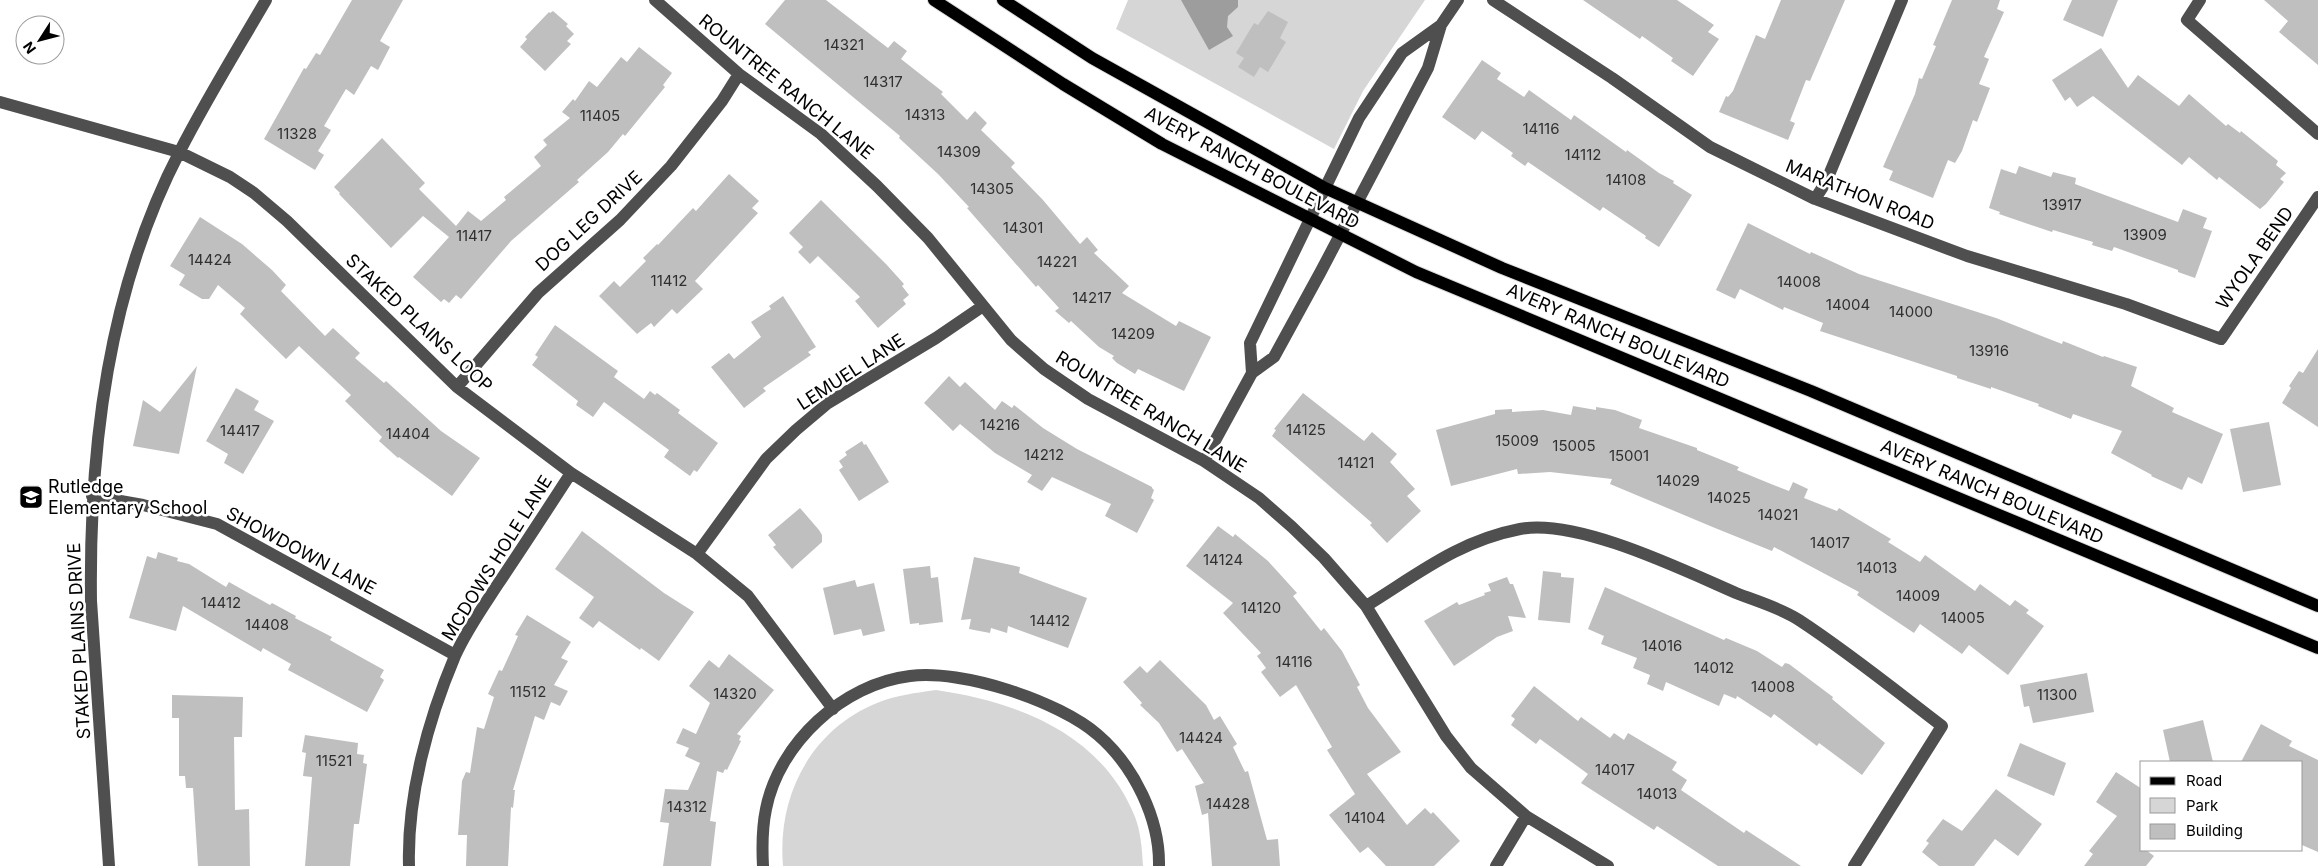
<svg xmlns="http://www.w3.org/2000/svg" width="2318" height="866" font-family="Inter,sans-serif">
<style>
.green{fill:#d6d6d6}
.water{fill:#9d9d9d}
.building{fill:#bfbfbf}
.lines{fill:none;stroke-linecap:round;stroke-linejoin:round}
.major-casing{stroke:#dbdbdb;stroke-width:14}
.minor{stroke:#4f4f4f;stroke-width:12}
.major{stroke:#000;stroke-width:12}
.labels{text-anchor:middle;stroke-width:5;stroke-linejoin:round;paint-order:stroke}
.number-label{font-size:15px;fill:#303030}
.street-label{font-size:18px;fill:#000;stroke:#fff}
.poi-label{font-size:18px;fill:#000;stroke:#fff;text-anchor:start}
</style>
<rect width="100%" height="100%" fill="#fff"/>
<!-- green -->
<path class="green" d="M1128,0H1425L1363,91L1334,149L1116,29Z
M936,690C1018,702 1102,734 1135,817C1141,832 1142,850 1143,866H783C777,797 810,730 877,703C896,695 916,693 936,690Z"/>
<!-- water -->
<path class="water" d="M1181,0H1238V7L1228,16L1227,27L1233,36L1209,50Z"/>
<!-- building -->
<path class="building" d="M352,0H403L380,41L390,47L378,70L371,66L354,95L346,89L324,126L331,130L318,151L324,155L315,170L264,139L304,68L306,69L316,53L320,55Z
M785,0H826L888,48L894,41L907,51L901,59L943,92L941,94L967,120L975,111L987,123L981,130L1015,163L1011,167L1043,200L1080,244L1087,237L1098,250L1094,253L1129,286L1122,293L1176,326L1179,321L1211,337L1184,391L1138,369L1135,374L1117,363L1112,358L1114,356L1099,347L1071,321L1069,323L1055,311L1059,308L1038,285L1036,287L967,208L969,207L938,174L899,138L900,136L765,24Z
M1583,0H1677L1714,25L1708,32L1719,39L1693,76L1671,61L1673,58L1642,36L1640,39Z
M1781,0H1845L1810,81L1806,80L1790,121L1795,123L1788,140L1719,112L1726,96L1728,97L1733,91L1756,35L1765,39Z
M1952,0H2000L1997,9L2004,12L1984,57L1989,59L1979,84L1990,88L1977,122L1973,120L1962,151L1955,163L1948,160L1933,198L1889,180L1893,171L1883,167L1915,94L1919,78L1922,79L1936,46L1933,45Z
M2072,0H2118L2103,37L2063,20Z
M2264,0H2318V65L2279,32L2288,21Z
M553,11L568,24L566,26L574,34L567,41L571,44L545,71L520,47L527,39L525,37L549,12L550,13Z
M1268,11L1288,22L1280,38L1286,42L1268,72L1260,67L1254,77L1238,67L1244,58L1236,53L1254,23L1258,25Z
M639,47L672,73L663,85L665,87L625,136L623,134L608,152L577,180L579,182L511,241L461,299L456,295L449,303L444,299L441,302L413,277L449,237L423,216L391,248L339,194L340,193L334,187L382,138L425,183L419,189L456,226L468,211L481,221L506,200L504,197L541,166L534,157L547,145L543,140L570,118L562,112L573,99L575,101L589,81L597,87L621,57L627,62Z
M2101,48L2128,88L2138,75L2179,106L2189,94L2226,126L2228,124L2240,133L2241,131L2278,161L2276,165L2286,173L2280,179L2284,182L2266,204L2260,209L2219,177L2217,180L2189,157L2182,165L2093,96L2077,107L2070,97L2065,101L2052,80Z
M1482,60L1501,73L1497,79L1524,97L1529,90L1571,120L1574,115L1626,152L1627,150L1659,173L1674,181L1673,183L1692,195L1659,247L1645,238L1646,236L1603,207L1600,211L1528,162L1525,166L1511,156L1513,153L1482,131L1475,140L1442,117Z
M2019,166L2051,177L2053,172L2076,178L2075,184L2178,222L2183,209L2207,218L2203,228L2212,231L2195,278L2178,272V270L2114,247L2112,251L2092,245L2093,242L2053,230L2052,232L1999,214L2000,212L1989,208L2001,169L2016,174Z
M729,174L759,201L752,208L758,213L695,281L703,289L677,314L672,309L654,327L651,323L637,334L599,296L614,281L620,287L646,261L643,258L657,244L658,245L693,208L696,211Z
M821,200L886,264L904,284L902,286L909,295L903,300L906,304L878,328L855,301L860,297L818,256L810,264L798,252L803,247L789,233Z
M200,217L242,244L272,270L286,285L281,291L325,336L333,328L360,353L355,358L384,383L386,381L441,431L480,458L452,496L399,457L398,458L379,441L382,437L345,401L351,395L299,346L286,359L240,314L245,308L218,285L209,299H202L179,285L185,275L170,266Z
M1748,223L1810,254L1811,252L1859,274L1996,318L2062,344L2063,341L2103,357L2104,356L2137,367L2131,386L2174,408L2172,412L2223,434L2202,484L2188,477L2182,490L2151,476L2152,475L2111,453L2122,431L2073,414L2071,419L2038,406L2039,404L1991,387V389L1957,378V376L1820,331L1823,323L1784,307L1783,310L1740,289L1735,299L1716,290Z
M783,296L816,347L808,352L811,355L763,388L766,391L744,408L711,367L729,353L734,359L761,337L751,322L771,309L769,306Z
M555,325L618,371L614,377L644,399L650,391L655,395L657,393L680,410L678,413L718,443L697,472L694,470L690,476L664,457L669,450L604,402L593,417L576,405L578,401L532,365L538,357L535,355Z
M2318,349V427L2282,403L2291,388L2289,386L2299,371L2303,373Z
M197,366L179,454L133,446L143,400L160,412Z
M949,376L960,387L965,382L995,410L1002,401L1012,408L1014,405L1043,428L1077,449L1152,487V488L1154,490L1151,498L1154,500L1137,533L1105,516L1111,504L1052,477L1042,491L1027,482L1032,475L995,453L960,424L953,431L924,403Z
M236,388L259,401L254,410L274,421L243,474L224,463L228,454L206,441Z
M1303,393L1364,441L1372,432L1397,454L1390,462L1415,489L1407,496L1421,511L1387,543L1370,525L1372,523L1272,436L1276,430L1274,429Z
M1573,406L1596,410V407L1615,410L1642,420L1639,428L1697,448V450L1739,467L1737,470L1771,484L1789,491L1793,482L1808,489L1804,498L1837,511L1839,508L1891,539L1888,542L1920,562L1925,555L1975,591L1980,584L2010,606L2015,600L2029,610L2026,613L2044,626L2008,675L1969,645L1962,654L1920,624L1914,633L1857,595L1859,592L1774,547L1772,551L1715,528L1610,484L1612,479L1550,472L1518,474L1517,469L1451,486L1436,430L1495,414V410L1512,409V412L1543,410L1571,415Z
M2269,422L2281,485L2243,492L2230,429Z
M862,441L864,445L866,444L889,482L859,501L839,470L843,467L839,461L847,455L845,452Z
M800,508L819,530L822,535V542L792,569L773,547L776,545L768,535Z
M1218,526L1233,537L1235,534L1268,561L1297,593L1293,596L1321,631L1324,628L1342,651L1360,685L1357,687L1368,708L1401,752L1367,774L1407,825L1425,808L1431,814L1433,812L1460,841L1434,866H1386L1368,847L1360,853L1329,815L1355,794L1327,750L1332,747L1296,685L1280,697L1261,672L1266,668L1257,656L1261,653L1223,613L1233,603L1186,566Z
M582,531L664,593L694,612L659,661L641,648L640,650L599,621L593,628L579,618L594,597L555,569Z
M158,552L178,558L177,561L189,564L226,587L229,582L270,605L272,603L296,616L295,618L332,637L330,640L384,670L380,677L384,680L367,712L288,670L291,664L263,648L261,652L183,606L176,631L129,618L147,556L156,559Z
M974,557L1020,567L1019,573L1087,598L1068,648L1008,626L1007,633L991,628L990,633L969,629L971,619L961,620Z
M930,566L931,578L938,577L943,622L919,625V623L910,624L903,569Z
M1543,571L1561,573V577L1574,578L1570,623L1538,620Z
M1507,577L1510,584H1513L1526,618L1508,616L1513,631L1497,637L1454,666L1424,621L1457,602L1459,605L1485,595L1484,593L1491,591L1488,584Z
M855,580L857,587L874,583L885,631L863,636L861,629L834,635L823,588Z
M1605,587L1724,640L1726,638L1757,651L1782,667L1785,663L1789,664L1833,697L1832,699L1885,743L1862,775L1819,743L1817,746L1774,714L1771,718L1737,696L1736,699L1724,694L1719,706L1666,682L1663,691L1647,684L1650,675L1633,668L1637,658L1601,644L1604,636L1588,629Z
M527,615L571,642L561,658L568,661L554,685L568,691L560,706L551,702L544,720L535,716L513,790H515L513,808L511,807L508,866H466L467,835H458L462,781L466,772L470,773L477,727L484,729L494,697L488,694L499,670L502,671L518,636L515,635Z
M729,654L774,690L737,734L741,736L739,740L741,741L727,770L725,769L723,773L717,771L710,821L716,822L711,866H663L669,823L660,822L665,789L688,790L700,763L685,756L689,748L676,743L683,728L696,734L710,703L689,686L709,660L719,668Z
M1160,660L1206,705L1214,720L1220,716L1237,744L1233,747L1245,772L1248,771L1267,840L1278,839L1280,866H1212L1208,813L1202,815L1195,786L1204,783L1182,749L1177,752L1159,723L1140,705L1142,703L1123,682L1140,666L1147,673Z
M2087,673L2094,712L2033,723L2029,706L2024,707L2020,685Z
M1534,686L1578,721L1581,717L1610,738L1614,733L1624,740L1628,733L1677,762L1672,770L1687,780L1681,790L1744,833L1746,830L1801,866H1718L1657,826L1654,830L1581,783L1588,774L1540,739L1536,744L1511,725L1515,719L1511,716Z
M172,695L243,697L242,737H234L235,810L249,809L250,866H198L193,788H186L185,776H179V718H172Z
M2203,720L2213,762H2170L2163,730Z
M2261,724L2292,741L2289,746L2318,760V852L2302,845V762H2241Z
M305,735L358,743L357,754L364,755L363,763L367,764L359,824H354L350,866H305L312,777L303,776L306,753L302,752Z
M2020,743L2066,763L2054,796L2007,776Z
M2116,772L2142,789V850H2146L2154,856L2146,866H2084L2093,854L2089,851L2117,816L2096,802Z
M1996,789L2042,824L2018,856L1995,839L1974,866H1939L1922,852L1929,843L1926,841L1943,819L1962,831Z"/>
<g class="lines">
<!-- major casing -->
<g class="major-casing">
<path id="major" d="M934,0L1063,84L1162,144L1416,272L2318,648
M1003,0L1092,58L1325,188L1502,268L1811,391L2318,606"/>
</g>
<!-- minor -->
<path class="minor" d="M655,0L739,74L821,134L877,186L928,238L1011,340L1044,369L1088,399L1204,461L1259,498L1292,527L1324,558L1366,606L1446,736L1471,768L1526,816L1608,866
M1493,0L1612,78L1710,147L1815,199L1967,256L2126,304L2221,339L2318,197
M2200,0L2187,20L2318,134
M0,102L179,152L230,177L254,193L287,221L457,387L571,473L697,554L748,596L833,709
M1815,199L1826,182L1902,0
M1252,373L1250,343L1359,118L1402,53L1441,25L1458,0
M457,387L538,293L620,220L671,166L722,101L739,74
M1204,461L1252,373L1274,357L1320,273L1428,68L1441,25
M92,496L143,505L217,524L455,655
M697,554L766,459L796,430L828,403L936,338L983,306
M1366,606C1418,574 1458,541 1520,529C1577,518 1683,570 1736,593C1756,601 1781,608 1799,620C1848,652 1895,690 1942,726L1854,866
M109,866L91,601C89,448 108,289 180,151C206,100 237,50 266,0
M409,866C407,796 428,720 455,656C466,631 483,607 498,584C523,547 547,510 571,473
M763,866C762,847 762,828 766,809C779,743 843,684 910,676C962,669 1059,701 1098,735C1134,766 1160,819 1159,866
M1496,866L1526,816"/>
<!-- major -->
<use href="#major" class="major"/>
</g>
<!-- icons -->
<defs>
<g id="school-square" transform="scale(1.25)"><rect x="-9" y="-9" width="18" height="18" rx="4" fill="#000" stroke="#fff"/><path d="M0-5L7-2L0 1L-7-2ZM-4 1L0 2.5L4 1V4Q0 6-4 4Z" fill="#fff"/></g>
</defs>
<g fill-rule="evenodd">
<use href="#school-square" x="31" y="497"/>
</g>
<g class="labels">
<!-- number labels -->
<g class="number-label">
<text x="844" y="50">14321</text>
<text x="883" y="87">14317</text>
<text x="925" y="120">14313</text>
<text x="600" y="121">11405</text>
<text x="1541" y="134">14116</text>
<text x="297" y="139">11328</text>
<text x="959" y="157">14309</text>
<text x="1583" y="160">14112</text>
<text x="1626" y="185">14108</text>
<text x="992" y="194">14305</text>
<text x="2062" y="210">13917</text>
<text x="1023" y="233">14301</text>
<text x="2145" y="240">13909</text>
<text x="474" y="241">11417</text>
<text x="210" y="265">14424</text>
<text x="1057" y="267">14221</text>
<text x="669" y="286">11412</text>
<text x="1799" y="287">14008</text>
<text x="1092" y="303">14217</text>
<text x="1848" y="310">14004</text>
<text x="1911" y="317">14000</text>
<text x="1133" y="339">14209</text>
<text x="1989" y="356">13916</text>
<text x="1000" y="430">14216</text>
<text x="1306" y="435">14125</text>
<text x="240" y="436">14417</text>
<text x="408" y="439">14404</text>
<text x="1517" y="446">15009</text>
<text x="1574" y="451">15005</text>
<text x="1044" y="460">14212</text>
<text x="1629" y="461">15001</text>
<text x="1356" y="468">14121</text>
<text x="1678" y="486">14029</text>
<text x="1729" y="503">14025</text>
<text x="1778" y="520">14021</text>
<text x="1830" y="548">14017</text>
<text x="1223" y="565">14124</text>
<text x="1877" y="573">14013</text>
<text x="1918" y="601">14009</text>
<text x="221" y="608">14412</text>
<text x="1261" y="613">14120</text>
<text x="1963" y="623">14005</text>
<text x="1050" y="626">14412</text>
<text x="267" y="630">14408</text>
<text x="1662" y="651">14016</text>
<text x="1294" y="667">14116</text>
<text x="1714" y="673">14012</text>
<text x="1773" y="692">14008</text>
<text x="528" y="697">11512</text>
<text x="735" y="699">14320</text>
<text x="2057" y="700">11300</text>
<text x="1201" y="743">14424</text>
<text x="334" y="766">11521</text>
<text x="1615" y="775">14017</text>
<text x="1657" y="799">14013</text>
<text x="1228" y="809">14428</text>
<text x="687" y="812">14312</text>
<text x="1365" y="823">14104</text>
</g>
<!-- street labels -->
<g class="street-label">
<text transform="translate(786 87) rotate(39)" y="6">ROUNTREE RANCH LANE</text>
<text transform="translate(1252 168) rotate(28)" y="6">AVERY RANCH BOULEVARD</text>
<text transform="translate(1860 195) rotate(22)" y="6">MARATHON ROAD</text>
<text transform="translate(589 221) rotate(-43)" y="6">DOG LEG DRIVE</text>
<text transform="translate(2255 258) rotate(-55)" y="6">WYOLA BEND</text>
<text transform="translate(419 323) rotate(43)" y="6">STAKED PLAINS LOOP</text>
<text transform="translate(1618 336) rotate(23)" y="6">AVERY RANCH BOULEVARD</text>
<text transform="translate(851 372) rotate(-33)" y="6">LEMUEL LANE</text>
<text transform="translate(1151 412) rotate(31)" y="6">ROUNTREE RANCH LANE</text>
<text transform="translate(1992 492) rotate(23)" y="6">AVERY RANCH BOULEVARD</text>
<text transform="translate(301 551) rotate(28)" y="6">SHOWDOWN LANE</text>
<text transform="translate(497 558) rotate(-58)" y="6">MCDOWS HOLE LANE</text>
<text transform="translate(79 641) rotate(-93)" y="6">STAKED PLAINS DRIVE</text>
</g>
<!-- poi labels -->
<g class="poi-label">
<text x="48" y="493">Rutledge<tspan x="48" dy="21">Elementary School</tspan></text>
</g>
</g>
<!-- legend -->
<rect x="2140" y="761" width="162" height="90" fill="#ffffff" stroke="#999999"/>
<rect x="2150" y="777" width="25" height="8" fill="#000000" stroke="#999999"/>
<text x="2186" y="786" font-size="15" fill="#000000">Road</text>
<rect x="2150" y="798" width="25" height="15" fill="#d6d6d6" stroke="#999999"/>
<text x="2186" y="811" font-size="15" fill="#000000">Park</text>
<rect x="2150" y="824" width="25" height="15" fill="#bfbfbf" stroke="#999999"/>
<text x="2186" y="836" font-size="15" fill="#000000">Building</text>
<!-- north arrow -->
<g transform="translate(40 40) rotate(234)"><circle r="24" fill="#ffffff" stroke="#999999"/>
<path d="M0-4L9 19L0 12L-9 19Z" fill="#000000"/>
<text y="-8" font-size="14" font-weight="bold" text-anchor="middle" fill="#000000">N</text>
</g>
</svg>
